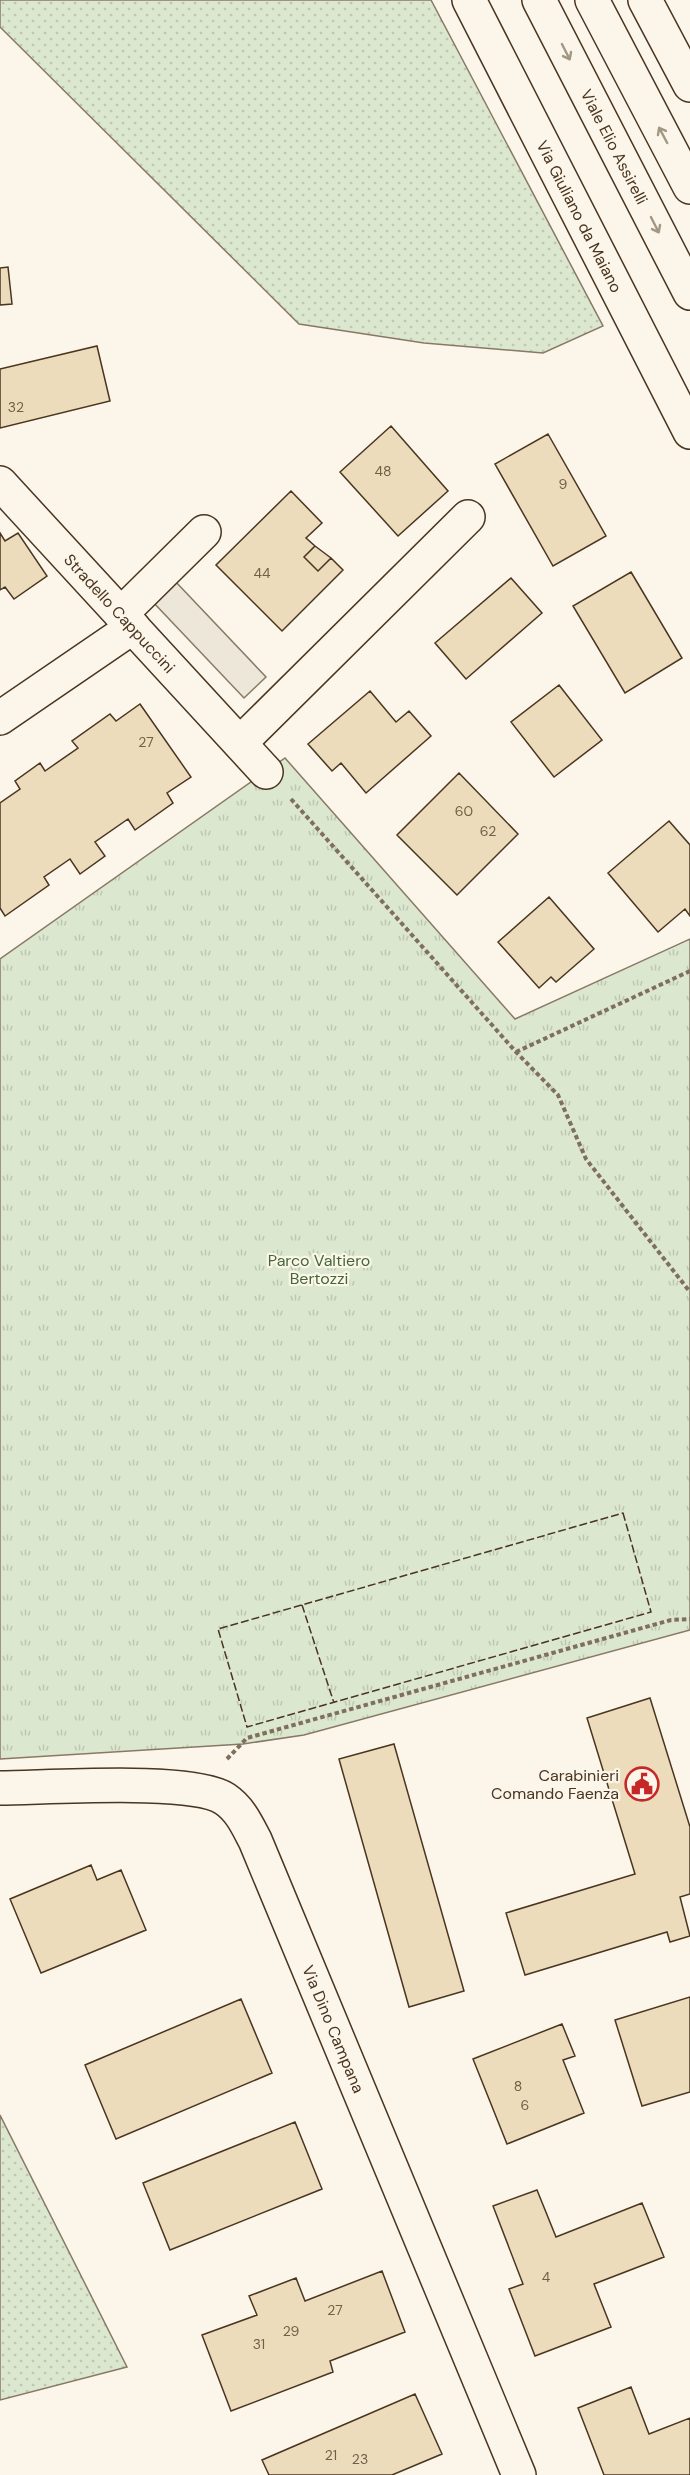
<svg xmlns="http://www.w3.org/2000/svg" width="690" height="2475" font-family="'DM Sans',sans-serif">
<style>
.grass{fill:url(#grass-dots);stroke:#887966;stroke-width:1.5}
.park{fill:url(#park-tufts);stroke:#887966;stroke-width:1.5}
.parking{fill:#ede7d9;stroke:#887966;stroke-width:1.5}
.building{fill:#ecdcbc;stroke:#4a3520;stroke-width:1.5}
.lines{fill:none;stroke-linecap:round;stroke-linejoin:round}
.street-casing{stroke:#4a3520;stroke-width:36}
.primary-casing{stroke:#4a3520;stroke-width:36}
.path{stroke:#7f6f5c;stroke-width:4;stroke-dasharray:4.5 3;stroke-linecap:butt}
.street{stroke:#fbf6e9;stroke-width:33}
.primary{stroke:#fbf6e9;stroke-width:33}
.fence{stroke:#4a3520;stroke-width:1.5;stroke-dasharray:8 3;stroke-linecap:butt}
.oneway{stroke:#a29684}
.labels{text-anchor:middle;stroke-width:4.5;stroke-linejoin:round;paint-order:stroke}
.number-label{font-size:14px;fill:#725f47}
.street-label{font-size:16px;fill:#4a3520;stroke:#fbf6e9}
.park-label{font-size:16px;fill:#436837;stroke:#fbf6e9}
.poi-label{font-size:16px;fill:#4a3520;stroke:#fbf6e9;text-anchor:end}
</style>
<defs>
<pattern id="grass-dots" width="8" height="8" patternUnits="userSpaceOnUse" patternTransform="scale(1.5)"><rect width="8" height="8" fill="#dce7d0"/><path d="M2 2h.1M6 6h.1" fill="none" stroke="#bec7b2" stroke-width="1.8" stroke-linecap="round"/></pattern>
<pattern id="park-tufts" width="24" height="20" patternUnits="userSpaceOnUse" patternTransform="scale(1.5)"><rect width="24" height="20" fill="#dce7d0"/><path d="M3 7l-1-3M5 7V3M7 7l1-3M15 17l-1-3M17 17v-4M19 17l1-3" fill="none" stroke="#bec7b2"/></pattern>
</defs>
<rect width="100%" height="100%" fill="#fbf6e9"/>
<!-- grass -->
<path class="grass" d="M0,0H431L603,326L543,353L424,343L299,324L0,27Z
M0,2115L127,2367L0,2400Z"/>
<!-- park -->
<path class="park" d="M285,758L515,1019L690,939V1630L304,1735L243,1744L0,1759V959Z"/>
<!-- parking -->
<path class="parking" d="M174,580L266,677L244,698L152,601Z"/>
<!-- building -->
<path class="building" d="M8,267L12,304L0,305V268Z
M97,346L110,401L0,428V369Z
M391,426L448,491L398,536L340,472Z
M548,434L606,536L553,566L495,464Z
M291,491L322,523L306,538L315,546L304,557L318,571L331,558L343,570L282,631L216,565Z
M0,533L5,541L18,533L47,576L14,599L5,587L0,590Z
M315,546L331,558L318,571L304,557Z
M631,572L682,658L625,693L573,606Z
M511,578L542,613L466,679L435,643Z
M559,685L602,740L554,777L511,722Z
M370,691L396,722L409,711L431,736L366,793L341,763L332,771L308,744Z
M140,704L191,777L167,793L173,803L135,830L128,819L95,842L105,856L80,874L70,859L44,877L49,885L5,916L0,908V803L20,789L15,781L40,763L45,771L78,748L72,741L110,714L116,721Z
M459,773L518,834L457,895L397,835Z
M669,821L690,845V916L685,909L658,932L608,873Z
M549,897L594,949L556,982L551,977L539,988L498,942Z
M650,1698L690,1827V1894L680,1897L690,1936L670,1942L667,1932L525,1975L506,1913L635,1874L587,1718Z
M394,1744L464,1991L409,2007L339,1759Z
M91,1865L97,1880L121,1870L146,1930L41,1973L10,1899Z
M690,1997V2092L642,2106L615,2020Z
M241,1999L272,2073L116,2139L85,2065Z
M562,2024L575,2056L563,2060L584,2113L507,2144L473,2059Z
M295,2122L322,2189L170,2250L143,2183Z
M537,2190L556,2237L642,2203L664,2257L594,2284L611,2327L535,2356L509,2289L523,2284L493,2206Z
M382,2271L405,2332L330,2361L333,2372L231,2411L202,2335L257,2315L249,2296L296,2278L305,2301Z
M631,2387L649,2434L690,2418V2475H604L578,2408Z
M415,2394L442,2454L392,2475H269L262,2460Z"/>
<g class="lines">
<!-- street casing -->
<g class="street-casing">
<g id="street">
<path id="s1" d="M469,0L690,432"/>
<path d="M645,0L690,85"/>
<path id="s2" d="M0,483L266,772"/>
<path d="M121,614L204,532"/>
<path d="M0,718L133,627"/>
<path d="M240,743L468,517"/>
<path id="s3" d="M0,1788C44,1788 194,1777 225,1799C240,1809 247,1825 255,1840L519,2475"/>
</g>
</g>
<!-- primary casing -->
<g class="primary-casing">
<g id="primary">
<path id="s4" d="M539,0L690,293"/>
<path d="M592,0L690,187"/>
</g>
</g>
<!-- path -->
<path class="path" d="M291,799L516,1052L558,1095L586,1159L690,1292
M516,1052L690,971
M227,1759L247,1738L671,1620L690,1619"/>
<!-- street -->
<use href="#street" class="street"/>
<!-- primary -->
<use href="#primary" class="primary"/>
<!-- fence -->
<path class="fence" d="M623,1513L651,1612L247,1727L218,1629Z
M302,1605L334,1703"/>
</g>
<!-- one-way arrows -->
<defs><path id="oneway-shaft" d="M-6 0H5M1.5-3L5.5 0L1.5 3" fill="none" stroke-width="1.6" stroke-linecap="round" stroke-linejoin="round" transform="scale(1.5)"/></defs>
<g class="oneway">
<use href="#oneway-shaft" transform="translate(566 52) rotate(63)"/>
<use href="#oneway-shaft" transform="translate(663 135) rotate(-118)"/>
<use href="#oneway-shaft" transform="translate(655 225) rotate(63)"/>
</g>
<!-- icons -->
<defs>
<g id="civic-ring" transform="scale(1.725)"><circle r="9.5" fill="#fbf6e9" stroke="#c62828" stroke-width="1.5"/><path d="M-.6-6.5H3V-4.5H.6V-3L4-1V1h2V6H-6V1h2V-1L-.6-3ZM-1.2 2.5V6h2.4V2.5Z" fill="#c62828"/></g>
</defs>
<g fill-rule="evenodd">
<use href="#civic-ring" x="642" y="1784"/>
</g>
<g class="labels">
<!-- number labels -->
<g class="number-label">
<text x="16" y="412">32</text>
<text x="383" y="476">48</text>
<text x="563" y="489">9</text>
<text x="262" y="578">44</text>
<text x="146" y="747">27</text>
<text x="464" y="816">60</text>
<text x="488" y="836">62</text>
<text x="518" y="2091">8</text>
<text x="525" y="2110">6</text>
<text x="546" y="2282">4</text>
<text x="335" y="2315">27</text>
<text x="291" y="2336">29</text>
<text x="259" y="2349">31</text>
<text x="331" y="2460">21</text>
<text x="360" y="2464">23</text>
</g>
<!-- street labels -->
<g class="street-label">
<text dy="6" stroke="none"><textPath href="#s4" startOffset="165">Viale Elio Assirelli</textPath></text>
<text dy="6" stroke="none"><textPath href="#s1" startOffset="243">Via Giuliano da Maiano</textPath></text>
<text dy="6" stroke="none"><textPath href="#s2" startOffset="177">Stradello Cappuccini</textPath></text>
<text dy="6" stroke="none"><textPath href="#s3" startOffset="483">Via Dino Campana</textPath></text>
</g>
<!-- park labels -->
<g class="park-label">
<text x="319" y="1266">Parco Valtiero<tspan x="319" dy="18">Bertozzi</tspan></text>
</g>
<!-- poi labels -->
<g class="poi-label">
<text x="619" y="1781">Carabinieri<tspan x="619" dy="18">Comando Faenza</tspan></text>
</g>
</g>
</svg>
